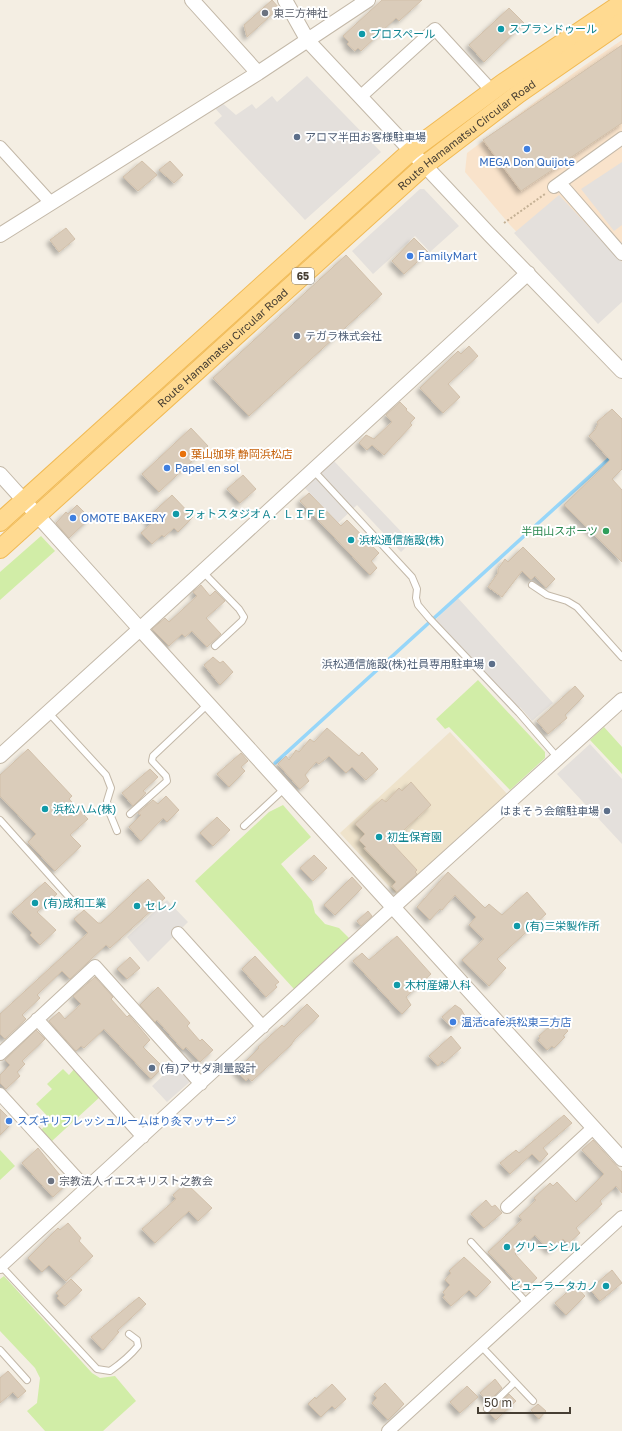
<svg xmlns="http://www.w3.org/2000/svg" width="622" height="1431" font-family="'Golos Text','Noto Sans JP',sans-serif">
<style>
.commercial{fill:#f9e3cb}
.education{fill:#efe3cb}
.green{fill:#d1eda7}
.parking{fill:#e4e0dc}
.lines{fill:none;stroke-linecap:round;stroke-linejoin:round}
.stream{stroke:#97d6f9;stroke-width:3.5}
.building{fill:#daccba;stroke:#d2c0aa;filter:url(#shadow)}
.service-casing{stroke:#c3b8a8;stroke-width:8}
.minor-casing{stroke:#c3b8a8;stroke-width:14}
.tertiary-casing{stroke:#c3b8a8;stroke-width:16}
.primary-casing{stroke:#f1ba54;stroke-width:20}
.path{stroke:#c4b094;stroke-width:2;stroke-dasharray:2 2;stroke-linecap:butt}
.service{stroke:#fff;stroke-width:6}
.minor{stroke:#fff;stroke-width:12}
.tertiary{stroke:#fff;stroke-width:14}
.primary{stroke:#ffda91;stroke-width:18}
.worship-dot{fill:#6b7280;stroke:#fff;stroke-width:1.5}
.culture-dot{fill:#0f9aa8;stroke:#fff;stroke-width:1.5}
.service-dot{fill:#5c6f8a;stroke:#fff;stroke-width:1.5}
.shop-dot{fill:#3f7fe0;stroke:#fff;stroke-width:1.5}
.food-dot{fill:#e8710a;stroke:#fff;stroke-width:1.5}
.leisure-dot{fill:#2e9e5b;stroke:#fff;stroke-width:1.5}
.labels{text-anchor:middle;stroke-width:4;stroke-linejoin:round;paint-order:stroke}
.shield{fill:#fff;stroke:#7e7870;stroke-width:1}
.shield-label{font-size:10px;font-weight:bold;fill:#463e33}
.worship-label{font-size:11px;fill:#5b616d;stroke:#fff;text-anchor:start}
.culture-label{font-size:11px;fill:#0d838f;stroke:#fff;text-anchor:start}
.street-label{font-size:11px;fill:#463e33;stroke:#fff}
.service-label{font-size:11px;fill:#4e5e75;stroke:#fff;text-anchor:start}
.shop-label{font-size:11px;fill:#366cbe;stroke:#fff;text-anchor:start}
.food-label{font-size:11px;fill:#c56008;stroke:#fff;text-anchor:start}
.leisure-label{font-size:11px;fill:#27864d;stroke:#fff;text-anchor:end}
</style>
<defs>
<filter id="shadow"><feDropShadow dx="-3.5" dy="3.5" stdDeviation="2" flood-color="#0004"/></filter>
</defs>
<rect width="100%" height="100%" fill="#f4eee3"/>
<!-- commercial -->
<path class="commercial" d="M622,40V242L613,249L622,259V299L599,318L510,225L465,172L467,153L575,72Z"/>
<!-- education -->
<path class="education" d="M450,732L509,796L397,895L340,833Z"/>
<!-- green -->
<path class="green" d="M41,536L55,551L0,600V572Z
M478,680L545,752V758L510,790L449,727L445,729L436,719Z
M604,727L622,747V774L590,740Z
M283,805L311,837L281,864L312,901L315,913L325,924L339,928L349,938L294,989L195,881L269,812Z
M75,1068L101,1096L52,1141L41,1130L51,1120L36,1104L52,1089L47,1084L63,1069L69,1075Z
M0,1150L15,1166L0,1180Z
M4,1276L92,1373L100,1378L115,1376L136,1401L103,1431H45L27,1411L37,1403L40,1378L35,1368L0,1331V1279Z"/>
<!-- parking -->
<path class="parking" d="M307,76L381,152L305,220L214,123L222,116L214,107L221,102L236,115L252,104L256,109L272,96L277,102Z
M622,162V225L614,231L581,189Z
M420,189H424L459,226L430,252L415,236L373,274L352,251Z
M559,195L622,262V302L598,324L514,233Z
M333,460L411,542L401,552L357,505L338,523L304,487Z
M458,598L553,703L532,721L520,707L513,713L430,625Z
M590,744L622,779V844L557,774Z
M167,900L188,922L148,962L127,937Z
M175,1060L193,1079L167,1102L152,1086L167,1072L165,1069Z"/>
<g class="lines">
<!-- stream -->
<path class="stream" d="M275,763L612,456"/>
</g>
<!-- building -->
<path class="building" d="M272,0L279,8L247,37L244,25Z
M382,0H422L399,21L396,18L361,51L358,48L355,51L347,44L349,42L343,36Z
M509,8L524,23L484,62L469,45Z
M622,45V123L521,191L483,140Z
M142,161L157,175L138,191L123,177Z
M170,161L183,175L174,183L159,170Z
M66,228L75,239L59,252L50,240Z
M414,238L428,252L404,274L392,261Z
M346,255L382,294L249,416L213,378Z
M469,346L478,356L448,384L460,397L443,413L420,388L458,351L461,354Z
M400,402L407,409L406,410L415,418L410,423L412,425L384,455L372,445L367,450L359,443L366,435L374,439L392,422L386,415Z
M612,409L622,419V469L612,479L622,490V562L564,505L610,460L589,436L595,430L598,424L597,422Z
M191,428L208,446L159,492L142,474Z
M243,475L256,489L240,503L227,489Z
M309,493L341,526L347,520L379,553L371,561L377,568L370,575L300,501Z
M172,495L193,517L178,532L174,528L164,537L162,535L152,544L141,533L151,524L146,519Z
M77,505L90,518L69,538L56,523L66,512L68,514Z
M523,547L555,579L546,588L535,576L531,580L522,571L502,597L488,587L498,573V569L505,559L508,562Z
M201,585L210,596L215,591L225,601L206,618L221,634L207,647L192,631L185,637L182,634L169,646L152,629L165,618L169,622L197,596L193,592Z
M213,657L220,663L223,661L233,672L220,685L204,665Z
M575,686L584,696L565,715L567,718L548,734L537,721Z
M327,728L359,756L362,752L378,769L366,780L352,767L346,773L329,756L319,764L316,762L305,775L309,781L300,789L278,764L286,756L289,760L296,750L299,752L310,739L314,742Z
M28,749L72,796L69,799L88,819L70,835L81,846L55,871L28,842L36,834L0,796V775Z
M241,753L248,761L241,767L245,771L229,787L217,774Z
M150,769L158,777L143,791L146,793L133,806L122,793Z
M411,782L431,805L391,842L417,870L415,872L417,874L397,892L392,886L396,882L364,848L366,847L359,840L365,834L355,824L382,799L386,802L399,788L402,791Z
M166,796L179,810L167,822L163,818L141,841L129,827L141,815L138,813L153,800L158,804Z
M217,817L230,830L213,846L200,833Z
M314,855L327,868L313,881L300,868Z
M448,872L485,908L489,904L502,915L527,892L546,914L497,959L506,968L489,986L462,960L484,939L469,925L476,917L455,895L442,910L440,909L430,920L417,907Z
M352,877L362,888L335,915L324,905Z
M148,879L165,898L110,948L106,945L70,979L62,971L37,995L40,998L22,1015L26,1019L5,1039L0,1034V1014L88,933L74,919L84,910L98,923H101Z
M45,882L57,894L37,912L56,930L40,945L30,935L32,933L12,912Z
M368,911L372,916L361,926L357,921Z
M397,936L431,974L406,997L411,1005L402,1014L353,961L362,953L369,960Z
M255,956L279,982L275,985L277,987L266,997L242,969Z
M130,957L140,968L127,979L117,969Z
M95,977L113,997L111,999L127,1017L129,1015L150,1040L143,1047L163,1067L151,1079L104,1029L84,1048L81,1046L76,1051L49,1021L59,1012L65,1019L81,1004L73,996Z
M158,987L190,1023L187,1026L200,1041L202,1039L213,1050L200,1062L186,1047L183,1050L157,1020L155,1022L140,1005Z
M307,1004L319,1016L295,1039L291,1045L252,1081L248,1078L246,1081L236,1071L259,1048L258,1047L282,1025L284,1027Z
M455,1005L461,1009L465,1016L452,1028L442,1017Z
M560,1022L568,1031L563,1036L565,1037L554,1048L552,1046L547,1050L538,1040L540,1038L539,1036L552,1024L554,1027Z
M36,1030L45,1039L22,1061L25,1064L17,1072L20,1076L6,1089L0,1083V1075L10,1065L5,1060Z
M451,1036L461,1048L444,1063L442,1061L438,1066L429,1056Z
M0,1109L13,1122L0,1135Z
M564,1115L572,1123L543,1148L548,1154L540,1162L532,1154L510,1174L500,1163L516,1150L519,1153Z
M593,1140L622,1172V1193L616,1186L600,1201L602,1204L576,1228L580,1233L568,1244L563,1239L550,1251L535,1235L515,1254L537,1278L524,1290L488,1252L522,1220L519,1216L536,1200L534,1198L550,1183L553,1186L557,1182L576,1202L604,1174L582,1150Z
M38,1148L67,1184L53,1197L22,1163Z
M186,1183L212,1208L198,1221L189,1211L155,1243L142,1229L176,1199L173,1195Z
M486,1200L492,1207L495,1205L502,1213L484,1228L471,1214Z
M68,1223L81,1238L79,1241L93,1256L66,1281L49,1265L42,1272L28,1258L58,1228L60,1230Z
M464,1257L491,1282L476,1297L469,1290L451,1306L443,1297L445,1295L443,1292L450,1285L445,1280L451,1273L449,1271Z
M612,1270L622,1283L600,1301L590,1289Z
M71,1279L82,1290L65,1306L57,1298L59,1296L56,1293Z
M575,1285L585,1296L566,1315L555,1303Z
M139,1297L146,1304L117,1331L119,1332L103,1350L91,1337Z
M8,1371L26,1391L18,1398L13,1392L0,1403V1378Z
M495,1379L502,1388L488,1402L480,1393Z
M385,1383L404,1404L388,1420L372,1403L377,1398L374,1394Z
M332,1384L346,1399L335,1409L332,1406L321,1417L308,1404L315,1397L316,1399Z
M467,1386L478,1397L460,1413L450,1402Z
M509,1394L516,1401L496,1420L489,1413Z
M538,1404L546,1411L539,1419L531,1410Z"/>
<g class="lines">
<!-- service casing -->
<g class="service-casing">
<path id="service" d="M313,470L412,577L417,589L416,598L418,605L429,618L519,713L558,758
M203,572L239,609L244,617L242,621L215,646
M532,585L547,595L567,601L577,607L622,657
M48,712L106,775L111,788L107,801L108,809L117,831
M130,814L167,781L166,776L152,761L153,756L208,704
M0,820L77,906
M244,826L285,788
M471,1242L527,1303
M1,1266L97,1369L110,1371C120,1364 130,1356 138,1346L137,1340L129,1334
M481,1346L533,1401
M0,1350L27,1380
M487,1409L515,1382"/>
</g>
<!-- minor casing -->
<g class="minor-casing">
<path id="minor" d="M360,97L435,29L492,91
M0,147L51,203
M560,183L622,254
M554,187L622,138
M178,933L263,1027
M37,1019L143,1137
M0,1054L95,966L201,1084
M0,1094L86,1188
M507,1207L593,1128
M0,1267L393,907
M388,1431L622,1217"/>
</g>
<!-- tertiary casing -->
<g class="tertiary-casing">
<path id="tertiary" d="M192,0L258,73L368,0
M285,0L308,41L490,235L622,371
M0,235L258,73
M0,474L140,629L0,756
M622,700L393,907L622,1159
M393,907L140,629L528,273"/>
</g>
<!-- primary casing -->
<g class="primary-casing">
<g id="primary">
<path d="M0,522L411,151L503,83L622,3"/>
<path id="s1" d="M0,549L425,165L518,94L622,22"/>
</g>
</g>
<!-- path -->
<path class="path" d="M504,223L545,194"/>
<!-- service -->
<use href="#service" class="service"/>
<!-- minor -->
<use href="#minor" class="minor"/>
<!-- tertiary -->
<use href="#tertiary" class="tertiary"/>
<!-- primary -->
<use href="#primary" class="primary"/>
</g>
<!-- markers -->
<g class="worship-dot">
<circle cx="265" cy="13" r="4"/>
<circle cx="51" cy="1181" r="4"/>
</g>
<g class="culture-dot">
<circle cx="501" cy="29" r="4"/>
<circle cx="362" cy="34" r="4"/>
<circle cx="176" cy="514" r="4"/>
<circle cx="351" cy="540" r="4"/>
<circle cx="45" cy="809" r="4"/>
<circle cx="379" cy="837" r="4"/>
<circle cx="35" cy="903" r="4"/>
<circle cx="137" cy="906" r="4"/>
<circle cx="517" cy="926" r="4"/>
<circle cx="397" cy="985" r="4"/>
<circle cx="507" cy="1247" r="4"/>
<circle cx="606" cy="1286" r="4"/>
</g>
<g class="service-dot">
<circle cx="297" cy="137" r="4"/>
<circle cx="297" cy="336" r="4"/>
<circle cx="492" cy="664" r="4"/>
<circle cx="607" cy="811" r="4"/>
<circle cx="152" cy="1068" r="4"/>
</g>
<g class="shop-dot">
<circle cx="527" cy="149" r="4"/>
<circle cx="410" cy="256" r="4"/>
<circle cx="167" cy="468" r="4"/>
<circle cx="73" cy="518" r="4"/>
<circle cx="453" cy="1022" r="4"/>
<circle cx="9" cy="1121" r="4"/>
</g>
<circle class="food-dot" cx="183" cy="454" r="4"/>
<circle class="leisure-dot" cx="606" cy="531" r="4"/>
<g class="labels">
<!-- shield labels -->
<rect class="shield" x="292" y="268" width="22" height="16" rx="3"/>
<g class="shield-label">
<text x="303" y="280">65</text>
</g>
<!-- worship labels -->
<g class="worship-label">
<text x="273" y="17">東三方神社</text>
<text x="59" y="1185">宗教法人イエスキリスト之教会</text>
</g>
<!-- culture labels -->
<g class="culture-label">
<text x="509" y="33">スプランドゥール</text>
<text x="370" y="38">プロスペール</text>
<text x="184" y="518">フォトスタジオＡ．ＬＩＦＥ</text>
<text x="359" y="544">浜松通信施設(株)</text>
<text x="53" y="813">浜松ハム(株)</text>
<text x="387" y="841">初生保育園</text>
<text x="43" y="907">(有)成和工業</text>
<text x="145" y="910">セレノ</text>
<text x="525" y="930">(有)三栄製作所</text>
<text x="405" y="989">木村産婦人科</text>
<text x="515" y="1251">グリーンヒル</text>
<text x="598" y="1290" text-anchor="end">ビューラータカノ</text>
</g>
<!-- street labels -->
<g class="street-label">
<text dy="4" stroke="none"><textPath href="#s1" startOffset="624">Route Hamamatsu Circular Road</textPath></text>
<text dy="4" stroke="none"><textPath href="#s1" startOffset="300">Route Hamamatsu Circular Road</textPath></text>
</g>
<!-- service labels -->
<g class="service-label">
<text x="305" y="141">アロマ半田お客様駐車場</text>
<text x="305" y="340">テガラ株式会社</text>
<text x="484" y="668" text-anchor="end">浜松通信施設(株)社員専用駐車場</text>
<text x="599" y="815" text-anchor="end">はまそう会館駐車場</text>
<text x="160" y="1072">(有)アサダ測量設計</text>
</g>
<!-- shop labels -->
<g class="shop-label">
<text x="527" y="166" text-anchor="middle">MEGA Don Quijote</text>
<text x="418" y="260">FamilyMart</text>
<text x="175" y="472">Papel en sol</text>
<text x="81" y="522">OMOTE BAKERY</text>
<text x="461" y="1026">温活cafe浜松東三方店</text>
<text x="17" y="1125">スズキリフレッシュルームはり灸マッサージ</text>
</g>
<!-- food labels -->
<g class="food-label">
<text x="191" y="458">葉山珈琲 静岡浜松店</text>
</g>
<!-- leisure labels -->
<g class="leisure-label">
<text x="598" y="535">半田山スポーツ</text>
</g>
</g>
<!-- scale -->
<path d="M478 1407v6h92v-6" fill="none" stroke="#463e33" stroke-width="2"/>
<text x="484" y="1407" font-size="12" fill="#463e33" stroke="#ffffff" stroke-width="3" paint-order="stroke">50 m</text>
</svg>
